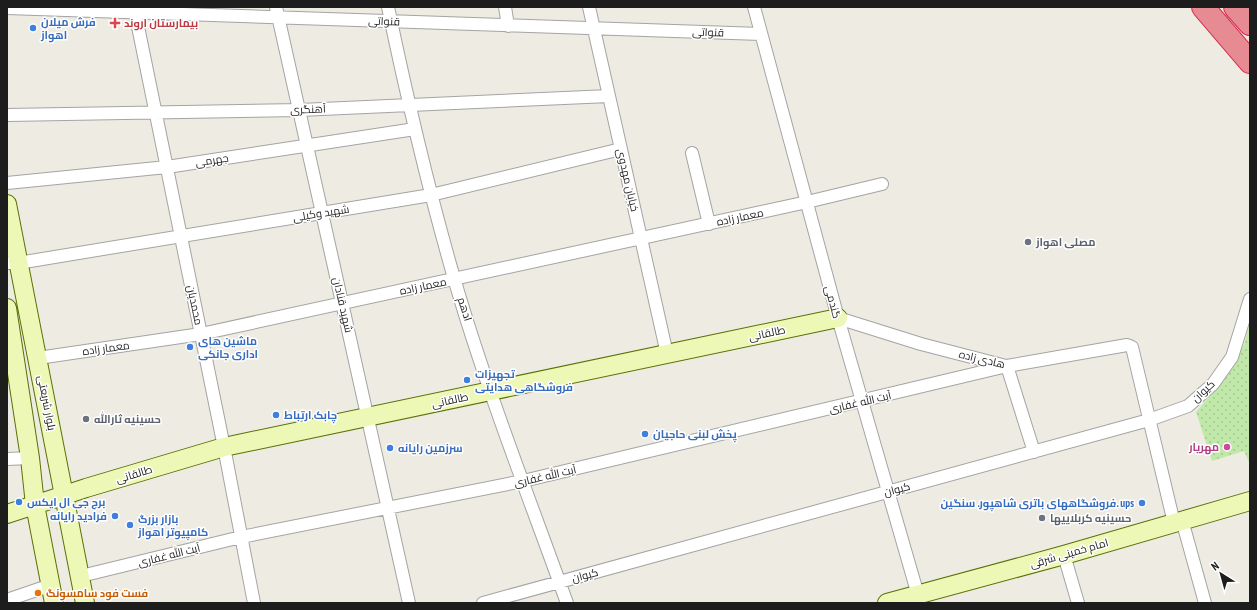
<svg xmlns="http://www.w3.org/2000/svg" width="1257" height="610" font-family="'PT Sans Narrow',Cairo,sans-serif">
<style>
.grass{fill:url(#grass-dots)}
.lines{fill:none;stroke-linecap:round;stroke-linejoin:round}
.street-casing{stroke:#a4a4a4;stroke-width:14}
.secondary-casing{stroke:#597106;stroke-width:20}
.highway-casing{stroke:#d5264e;stroke-width:24}
.street{stroke:#fff;stroke-width:12}
.secondary{stroke:#edf8b6;stroke-width:18}
.highway{stroke:#e58b91;stroke-width:22}
.health-dot{fill:#e0444e;stroke:#fff;stroke-width:1.5}
.shop-dot{fill:#3f7fe0;stroke:#fff;stroke-width:1.5}
.worship-dot{fill:#6b7280;stroke:#fff;stroke-width:1.5}
.hotel-dot{fill:#d1479c;stroke:#fff;stroke-width:1.5}
.food-dot{fill:#e8710a;stroke:#fff;stroke-width:1.5}
.labels{text-anchor:middle;stroke-width:3;stroke-linejoin:round;paint-order:stroke}
.street-label{font-size:11px;fill:#1d1d1d;stroke:#fff}
.shop-label{font-size:11px;font-weight:bold;fill:#366cbe;stroke:#fff;text-anchor:start}
.health-label{font-size:11px;font-weight:bold;fill:#be3a42;stroke:#fff;text-anchor:start}
.worship-label{font-size:11px;font-weight:bold;fill:#5b616d;stroke:#fff;text-anchor:start}
.hotel-label{font-size:11px;font-weight:bold;fill:#b23c85;stroke:#fff;text-anchor:end}
.food-label{font-size:11px;font-weight:bold;fill:#c56008;stroke:#fff;text-anchor:start}
</style>
<defs>
<pattern id="grass-dots" width="8" height="8" patternUnits="userSpaceOnUse"><rect width="8" height="8" fill="#c0e8a9"/><path d="M2 2h.1M6 6h.1" fill="none" stroke="#a5c791" stroke-width="1.8" stroke-linecap="round"/></pattern>
</defs>
<rect width="100%" height="100%" fill="#eeebe2"/>
<!-- grass -->
<path class="grass" d="M1250,323V464L1244,451L1212,461L1196,412L1222,382L1244,345Z"/>
<g class="lines">
<!-- street casing -->
<g class="street-casing">
<path id="street" d="M134,7L224,447L254,603
M276,7L409,603
M388,7C407,98 428,188 454,278C486,388 528,495 567,603
M505,7L508,26
M589,7L667,354
M754,7L838,318L918,595
M7,8L761,34
M7,115L300,110L609,96
M692,153L709,224
M7,183L167,167L415,129
M7,263H18L431,195L621,149
M838,318L921,344L1006,366
M38,358L201,334L807,202L882,184
M1007,366L1034,452
M7,459L30,458
M1182,520L1205,603
M1064,555L1078,603
M81,576L241,537L523,481L1007,366L1127,345L1132,347L1174,523
M7,600L51,585
M483,603L1149,420L1188,406L1213,384L1232,357L1250,299"/>
</g>
<!-- secondary casing -->
<g class="secondary-casing">
<path id="secondary" d="M7,204L85,603
M7,308L30,458L35,505L54,603
M7,514L86,488L224,447L838,318
M887,603L1064,555L1250,501"/>
</g>
<!-- highway casing -->
<g class="highway-casing">
<path id="highway" d="M1203,7L1250,62
M1235,7L1250,24"/>
</g>
<!-- street -->
<use href="#street" class="street"/>
<!-- secondary -->
<use href="#secondary" class="secondary"/>
<!-- highway -->
<use href="#highway" class="highway"/>
</g>
<!-- markers -->
<path class="health-dot" d="M113 17h4v4h4v4h-4v4h-4v-4h-4v-4h4z"/>
<g class="shop-dot">
<circle cx="33" cy="28" r="4"/>
<circle cx="190" cy="347" r="4"/>
<circle cx="467" cy="380" r="4"/>
<circle cx="276" cy="415" r="4"/>
<circle cx="645" cy="434" r="4"/>
<circle cx="390" cy="448" r="4"/>
<circle cx="19" cy="502" r="4"/>
<circle cx="1142" cy="503" r="4"/>
<circle cx="115" cy="516" r="4"/>
<circle cx="130" cy="525" r="4"/>
</g>
<g class="worship-dot">
<circle cx="1028" cy="242" r="4"/>
<circle cx="86" cy="419" r="4"/>
<circle cx="1042" cy="518" r="4"/>
</g>
<circle class="hotel-dot" cx="1227" cy="447" r="4"/>
<circle class="food-dot" cx="38" cy="593" r="4"/>
<g class="labels">
<!-- street labels -->
<g class="street-label">
<text transform="translate(384 21) rotate(2)" y="4">قنواتی</text>
<text transform="translate(708 32) rotate(2)" y="4">قنواتی</text>
<text transform="translate(308 109) rotate(-2)" y="4">آهنگری</text>
<text transform="translate(212 160) rotate(-9)" y="4">جهرمی</text>
<text transform="translate(628 180) rotate(77)" y="4">خیابان مهدوی</text>
<text transform="translate(321 213) rotate(-9)" y="4">شهید وکیلی</text>
<text transform="translate(740 217) rotate(-12)" y="4">معمار زاده</text>
<text transform="translate(423 286) rotate(-12)" y="4">معمار زاده</text>
<text transform="translate(833 302) rotate(75)" y="4">گندمی</text>
<text transform="translate(195 305) rotate(78)" y="4">محمدیان</text>
<text transform="translate(343 305) rotate(77)" y="4">شهید قنادان</text>
<text transform="translate(465 309) rotate(72)" y="4">ادهم</text>
<text transform="translate(767 333) rotate(-12)" y="4">طالقانی</text>
<text transform="translate(106 348) rotate(-8)" y="4">معمار زاده</text>
<text transform="translate(982 359) rotate(13)" y="4">هادی زاده</text>
<text transform="translate(1203 391) rotate(-43)" y="4">کیوان</text>
<text transform="translate(450 400) rotate(-12)" y="4">طالقانی</text>
<text transform="translate(860 402) rotate(-13)" y="4">آیت الله غفاری</text>
<text transform="translate(47 403) rotate(79)" y="4">بلوار شریعتی</text>
<text transform="translate(134 474) rotate(-17)" y="4">طالقانی</text>
<text transform="translate(545 476) rotate(-13)" y="4">آیت الله غفاری</text>
<text transform="translate(897 489) rotate(-15)" y="4">کیوان</text>
<text transform="translate(1069 553) rotate(-16)" y="4">امام خمینی شرقی</text>
<text transform="translate(169 555) rotate(-14)" y="4">آیت الله غفاری</text>
<text transform="translate(585 575) rotate(-15)" y="4">کیوان</text>
</g>
<!-- shop labels -->
<g class="shop-label">
<text x="41" y="26">فرش میلان<tspan x="41" dy="13">اهواز</tspan></text>
<text x="198" y="345">ماشین های<tspan x="198" dy="13">اداری جانکی</tspan></text>
<text x="475" y="378">تجهیزات<tspan x="475" dy="13">فروشگاهی هدایتی</tspan></text>
<text x="284" y="419">چابک ارتباط</text>
<text x="653" y="438">پخش لبنی حاجیان</text>
<text x="398" y="452">سرزمین رایانه</text>
<text x="27" y="506">برج جی ال ایکس</text>
<text x="1134" y="507" text-anchor="end">فروشگاههای باتری شاهپور. سنگین. ups</text>
<text x="107" y="520" text-anchor="end">فرادید رایانه</text>
<text x="138" y="523">بازار بزرگ<tspan x="138" dy="13">کامپیوتر اهواز</tspan></text>
</g>
<!-- health labels -->
<g class="health-label">
<text x="124" y="27">بیمارستان اروند</text>
</g>
<!-- worship labels -->
<g class="worship-label">
<text x="1036" y="246">مصلی اهواز</text>
<text x="94" y="423">حسینیه ثارالله</text>
<text x="1050" y="522">حسینیه کربلاییها</text>
</g>
<!-- hotel labels -->
<g class="hotel-label">
<text x="1219" y="451">مهریار</text>
</g>
<!-- food labels -->
<g class="food-label">
<text x="46" y="597">فست فود سامسونگ</text>
</g>
</g>
<!-- border -->
<rect width="1257" height="610" fill="none" stroke="#1d1d1d" stroke-width="16"/>
<!-- north arrow -->
<g transform="translate(1221 574) rotate(323)" stroke="#ffffff" stroke-width="3" paint-order="stroke">
<path d="M0-3L7 15L0 10L-7 15Z" fill="#1d1d1d"/>
<text y="-6" font-size="11" font-weight="bold" text-anchor="middle" fill="#1d1d1d">N</text>
</g>
</svg>
